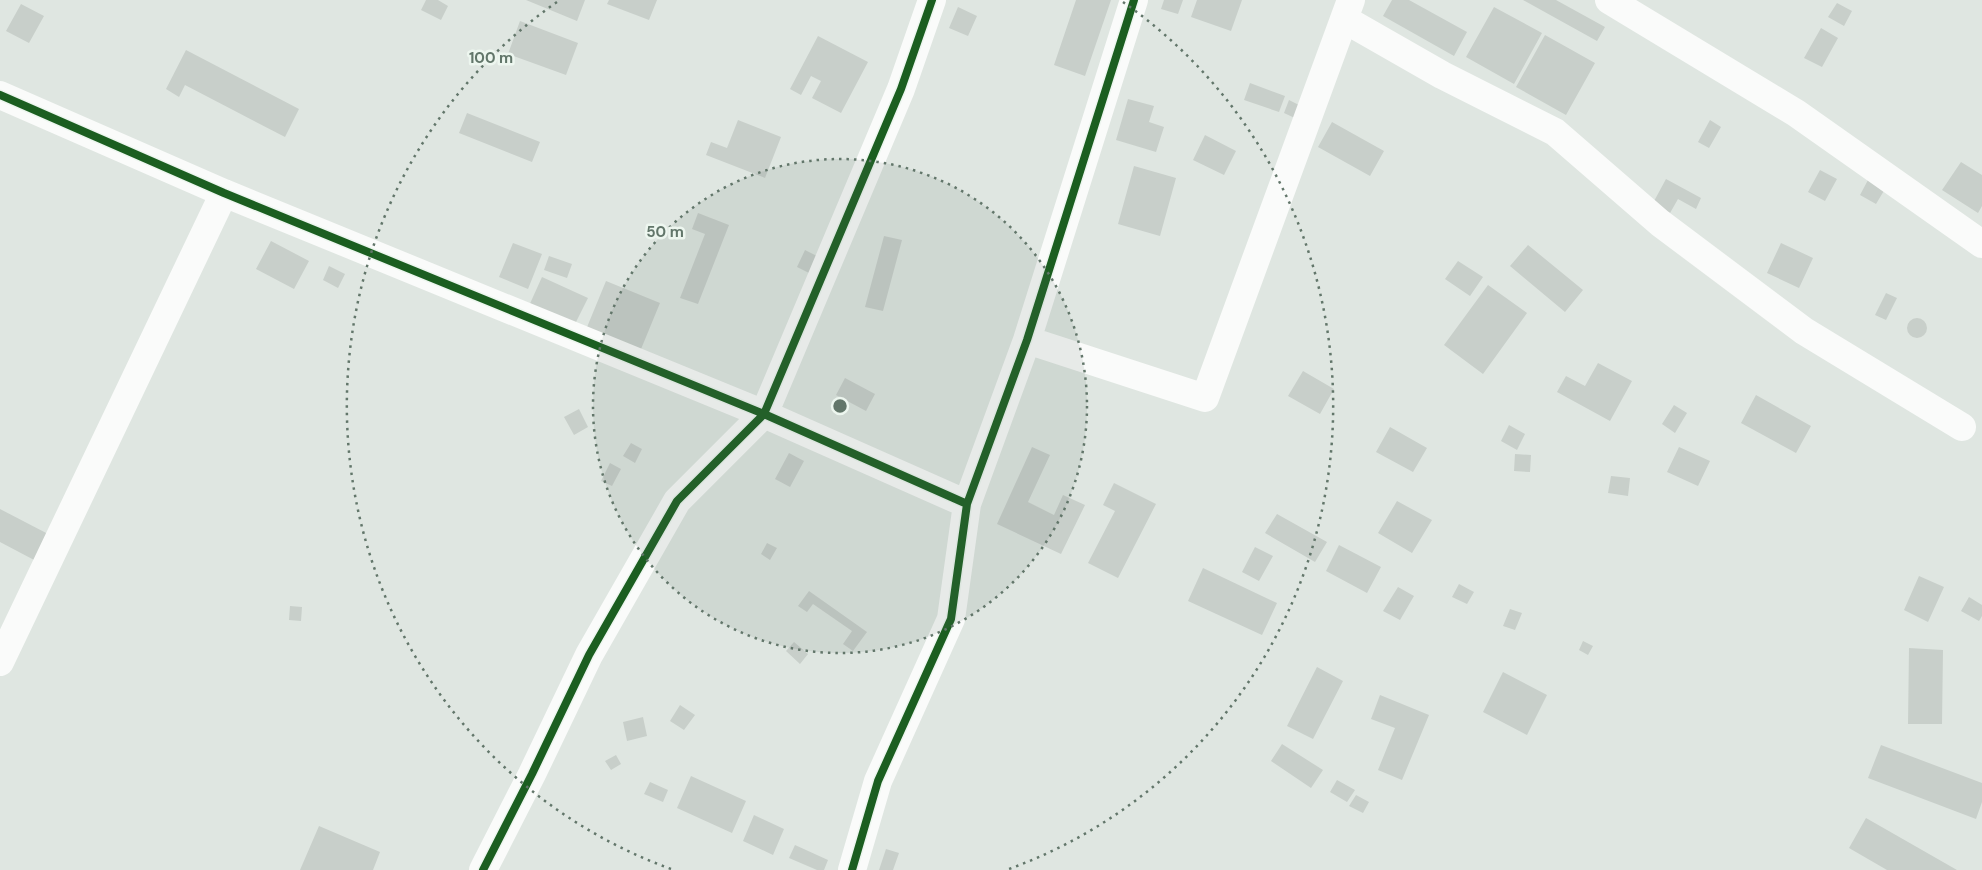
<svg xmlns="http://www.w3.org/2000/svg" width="1982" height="870" font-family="'DM Sans',sans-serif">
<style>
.building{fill:#c8cfca}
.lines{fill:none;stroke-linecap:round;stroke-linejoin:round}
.street{stroke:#fafbfa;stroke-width:28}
.cycleway-casing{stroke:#edf6ef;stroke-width:11}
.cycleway{stroke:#1b5e20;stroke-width:8}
.ring{fill:none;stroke:#62766a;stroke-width:2.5;stroke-dasharray:2.5 5}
.centre{fill:#62766a;stroke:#edf6ef;stroke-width:2.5}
.ring-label{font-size:15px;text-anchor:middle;font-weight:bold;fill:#62766a;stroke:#edf6ef;stroke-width:5;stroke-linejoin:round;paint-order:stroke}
</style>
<rect width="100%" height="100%" fill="#dfe6e1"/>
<!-- building -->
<path class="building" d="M426,0H438L448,6L441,20L421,10Z
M526,0H585L577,21Z
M609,0H657L649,20L607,4Z
M1076,0H1111L1085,76L1054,65Z
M1164,0H1183L1178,14L1161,9Z
M1197,0H1242L1231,31L1191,17Z
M1392,0H1409L1467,32L1454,56L1383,16Z
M1523,0H1556L1605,27L1597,41Z
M1837,3L1852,11L1844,26L1828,17Z
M21,4L44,16L29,43L6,31Z
M958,7L977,16L968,36L949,28Z
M1494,7L1542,33L1514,84L1466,57Z
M520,21L578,43L566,75L508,54Z
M1821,28L1838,38L1822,67L1804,58Z
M1545,35L1595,63L1566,115L1516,87Z
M818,36L868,62L841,113L812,98L821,81L811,76L801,95L790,89Z
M186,50L299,109L285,137L185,85L179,97L166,89Z
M1250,83L1285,96L1279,112L1244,100Z
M1128,99L1154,106L1149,122L1164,127L1156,152L1116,140Z
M1289,100L1303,107L1297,119L1284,113Z
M467,113L540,142L532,162L459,133Z
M738,120L781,137L765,178L706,155L711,142L727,148Z
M1710,120L1721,127L1709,148L1698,142Z
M1332,122L1384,151L1370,176L1318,147Z
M1205,135L1236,151L1224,175L1193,160Z
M1961,162L1982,175V206L1978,213L1942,190Z
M1134,166L1176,178L1160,236L1118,224Z
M1820,170L1837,179L1825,201L1808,192Z
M1666,179L1701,198L1696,209L1678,199L1670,213L1653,203Z
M1868,180L1885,189L1876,204L1860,195Z
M698,213L729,225L698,304L680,298L705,234L692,229Z
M884,236L902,240L883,311L865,307Z
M271,241L309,261L294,289L256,269Z
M513,243L542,254L528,289L499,277Z
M1781,243L1813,258L1799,288L1767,273Z
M1528,245L1583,290L1565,312L1510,266Z
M805,250L817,256L809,273L797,267Z
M549,256L572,264L567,278L544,270Z
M1458,261L1483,277L1470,296L1445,279Z
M329,266L345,274L338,288L323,280Z
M542,277L588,298L573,328L528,308Z
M606,281L660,303L639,354L585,332Z
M1488,285L1527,313L1483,374L1444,345Z
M1886,293L1897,298L1886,320L1875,315Z
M1907 328a10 10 0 1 1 20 0a10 10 0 1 1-20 0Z
M1598,363L1632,381L1610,421L1557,392L1566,376L1585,386Z
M1303,371L1334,389L1320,414L1288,396Z
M845,378L875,394L866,411L836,395Z
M1756,395L1811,426L1796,453L1741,423Z
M1674,405L1687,413L1675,433L1662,424Z
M579,409L588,427L574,435L564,417Z
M1509,425L1525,434L1517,450L1501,441Z
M1390,427L1427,448L1413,472L1376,452Z
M631,443L642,449L635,463L623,456Z
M1032,447L1050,455L1028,502L1054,515L1063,495L1085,505L1061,554L997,524Z
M1679,447L1710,461L1698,486L1667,472Z
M789,453L804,461L790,487L775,479Z
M1515,454L1531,455L1530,472L1514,471Z
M610,463L621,469L612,486L601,481Z
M1611,476L1630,478L1628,496L1608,493Z
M1114,483L1156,504L1118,578L1088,563L1115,511L1103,505Z
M1397,501L1432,520L1412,553L1378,533Z
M0,509L50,535L36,561L0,542Z
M1277,514L1327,542L1315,562L1265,533Z
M767,543L777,548L770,560L761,554Z
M1339,545L1381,567L1367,593L1326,571Z
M1255,547L1273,556L1259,581L1242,572Z
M1203,568L1277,603L1262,635L1188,601Z
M1919,576L1944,587L1928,622L1904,610Z
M1459,584L1474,592L1467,604L1452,597Z
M1398,587L1414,596L1400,620L1383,611Z
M809,591L867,632L853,651L843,644L852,631L813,604L807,612L798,606Z
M1969,597L1982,605V616L1979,621L1961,611Z
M290,606L302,607L301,621L289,620Z
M1510,609L1522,613L1515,630L1503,626Z
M1583,641L1593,646L1588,655L1579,650Z
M794,642L808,654L800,664L786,651Z
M1909,648L1943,650L1942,724H1908Z
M1317,667L1343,681L1313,739L1287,726Z
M1503,672L1547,695L1527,735L1483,712Z
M1380,695L1429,715L1402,780L1378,770L1395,728L1371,719Z
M680,705L695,715L684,730L670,721Z
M643,717L647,736L627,741L623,722Z
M1282,744L1323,770L1311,788L1271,761Z
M1881,745L1982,783V802L1976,819L1868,778Z
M616,755L621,764L611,770L605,761Z
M691,776L746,801L732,833L677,808Z
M1337,780L1355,790L1347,802L1330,792Z
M650,782L668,790L663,802L644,794Z
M1356,795L1369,802L1363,813L1349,806Z
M754,815L784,829L773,855L743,841Z
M1866,818L1957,870H1887L1849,848Z
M319,826L380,852L373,870H300Z
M795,845L828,860L824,870H817L789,858Z
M886,849L899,853L893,870H879Z"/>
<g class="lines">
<!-- street -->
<path class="street" d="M1609,0L1796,113L1982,244
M1344,19L1442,75L1555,132L1660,223L1804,331L1962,427
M0,95L224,193L764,414L967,504
M1027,340L1205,398L1351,0
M0,662L224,193
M483,870L532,774L589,655L677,501L764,414L901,89L932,0
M852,870L878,781L951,619L967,504L1027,340L1134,0"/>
<!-- cycleway casing -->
<g class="cycleway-casing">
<path id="cycleway" d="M0,95L224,193L764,414L967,504
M483,870L532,774L589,655L677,501L764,414L901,89L932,0
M852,870L878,781L951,619L967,504L1027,340L1134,0"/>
</g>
<!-- cycleway -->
<use href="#cycleway" class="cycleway"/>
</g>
<!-- distance rings -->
<circle cx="840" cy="406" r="247" fill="#62766a" fill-opacity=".12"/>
<g class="ring">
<circle cx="840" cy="406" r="247"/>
<path d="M671 869A493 493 0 0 1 557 2M1123 2A493 493 0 0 1 1009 869"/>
</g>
<circle cx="840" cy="406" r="8" class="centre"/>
<g class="ring-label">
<text x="491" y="63">100 m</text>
<text x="665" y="237">50 m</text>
</g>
</svg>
